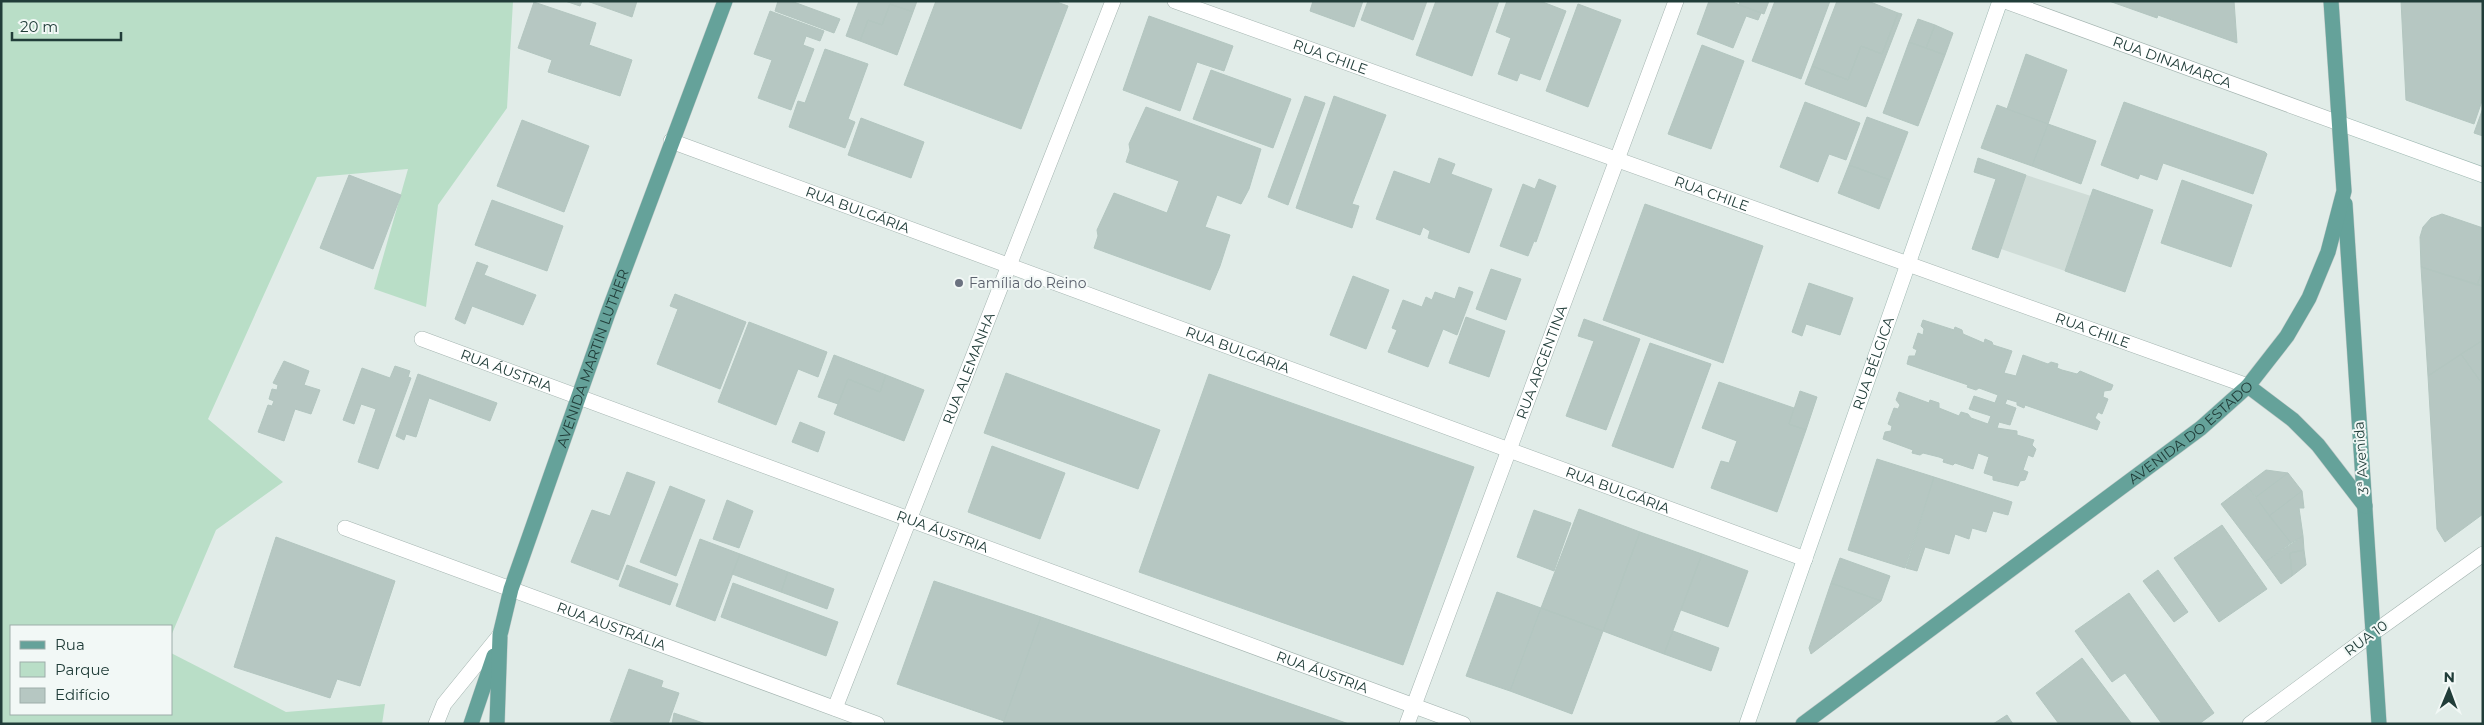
<svg xmlns="http://www.w3.org/2000/svg" width="2484" height="725" font-family="Montserrat,sans-serif">
<style>
.built{fill:#cfdcd7}
.green{fill:#b9dec7}
.building{fill:#b6c7c2;stroke:#b3c6c0}
.lines{fill:none;stroke-linecap:round;stroke-linejoin:round}
.minor-casing{stroke:#a4b4b0;stroke-width:16}
.tertiary-casing{stroke:#a4b4b0;stroke-width:16}
.secondary-casing{stroke:#9fb8b2;stroke-width:16}
.primary-casing{stroke:#c1c9c8;stroke-width:16}
.minor{stroke:#fff;stroke-width:15}
.tertiary{stroke:#fff;stroke-width:15}
.secondary{stroke:#fff;stroke-width:15}
.primary{stroke:#65a29a;stroke-width:15}
.worship-dot{fill:#6b7280;stroke:#f2f8f6;stroke-width:2}
.labels{text-anchor:middle;stroke-width:4;stroke-linejoin:round;paint-order:stroke}
.street-label{font-size:14px;fill:#213d39;stroke:#f2f8f6}
.worship-label{font-size:14px;fill:#5b616d;stroke:#f2f8f6;text-anchor:start}
</style>
<rect width="100%" height="100%" fill="#e1ece8"/>
<!-- built -->
<path class="built" d="M2026,175L2091,196L2065,271L2001,249Z"/>
<!-- green -->
<path class="green" d="M1,1H513L507,108L438,205L426,307L374,289L408,169L317,177L208,419L283,482L216,530L171,636V626H11V714H171V653L286,712L385,704L382,724H1Z"/>
<!-- building -->
<path class="building" d="M565,1H582L580,6Z
M587,1H637L632,17Z
M778,1H791L840,19L834,33L775,11Z
M859,1H917L913,12L890,4L882,25L868,20L860,41L846,36Z
M936,1H1054L1068,6L1021,129L904,85Z
M1313,1H1363L1354,27L1310,11Z
M1368,1H1427L1413,40L1361,20Z
M1436,1H1499L1472,76L1416,55Z
M1507,1H1540L1566,11L1540,80L1520,73L1517,81L1498,74L1511,38L1496,32Z
M1709,1H1730L1761,13L1758,20L1746,16L1733,48L1697,34Z
M1740,1H1769L1764,14L1739,5Z
M1775,1H1830L1801,79L1752,61Z
M1837,1H1868L1898,13L1882,54L1861,46L1848,80L1812,66Z
M2109,1H2234L2237,43L2158,15L2157,18Z
M2401,1H2483V98L2474,124L2406,100Z
M534,2L596,23L589,45L632,60L620,96L548,72L552,60L518,48Z
M890,4L913,12L897,55L860,41L868,20L882,25Z
M1578,4L1621,20L1588,107L1546,91Z
M770,11L824,31L820,41L806,36L803,45L814,49L791,110L758,98L772,60L754,54Z
M1898,13L1902,14L1866,107L1805,84L1812,66L1848,80L1861,46L1882,54Z
M1149,16L1233,46L1224,71L1197,62L1180,111L1123,90Z
M1918,19L1935,25L1926,48L1909,42Z
M1935,25L1953,33L1945,55L1926,48Z
M1909,42L1945,55L1918,126L1883,113Z
M1702,45L1744,61L1711,149L1668,134Z
M825,49L868,64L848,119L855,122L845,148L789,127L798,101L805,103Z
M2026,54L2067,70L2048,124L2007,109Z
M1211,70L1291,99L1273,148L1193,119Z
M1305,96L1325,103L1288,205L1268,197Z
M1334,96L1386,115L1352,204L1359,206L1352,228L1296,208Z
M1805,102L1860,123L1846,160L1829,154L1818,182L1780,167Z
M2124,102L2265,152L2267,154L2253,194L2163,163L2157,180L2140,174L2138,179L2101,165Z
M1997,105L2048,124L2032,166L1981,148Z
M1146,107L1261,149L1249,189L1241,204L1217,195L1205,227L1230,235L1220,266L1210,290L1094,248L1098,236L1097,230L1114,193L1167,213L1179,181L1126,162L1130,150L1129,144Z
M2483,108V136L2474,133Z
M1867,117L1908,132L1890,180L1849,165Z
M861,118L924,142L911,178L848,155Z
M522,120L589,146L564,212L497,186Z
M2048,124L2096,141L2081,184L2032,166Z
M1439,158L1455,164L1451,174L1492,189L1469,253L1428,238L1430,231L1423,227L1420,235L1376,219L1394,171L1430,184Z
M1978,158L2026,175L1998,258L1972,249L1996,179L1974,172Z
M1849,165L1890,180L1879,209L1838,193Z
M349,175L401,195L373,269L320,248Z
M1539,179L1556,186L1536,242L1534,241L1528,256L1500,246L1523,184L1535,189Z
M2182,180L2252,205L2231,267L2161,243Z
M2093,189L2153,210L2125,292L2065,271Z
M492,200L563,226L547,271L475,245Z
M1645,204L1763,246L1723,363L1603,320Z
M2442,214L2483,228V270L2477,285L2421,267L2420,237L2423,227L2431,218Z
M477,262L488,266L484,275L536,295L523,325L472,306L465,324L455,319Z
M2421,267L2483,286V340L2428,376Z
M1491,269L1521,279L1506,320L1476,309Z
M2483,270V286L2477,285Z
M1353,276L1389,290L1366,349L1330,335Z
M1809,283L1853,298L1840,335L1806,324L1802,336L1792,332Z
M1459,287L1473,292L1457,335L1443,329L1428,367L1388,352L1397,330L1392,328L1403,300L1422,307L1426,297L1432,300L1435,292L1455,299Z
M675,294L746,322L720,389L657,364L678,309L670,306Z
M1466,317L1505,331L1489,377L1449,363Z
M1584,319L1640,339L1606,430L1566,416L1594,341L1578,336Z
M1923,320L1954,330L1955,327L1962,330L1963,334L1984,343L1985,339L1992,342L1993,345L2012,351L2004,373L2016,376L2023,355L2048,364L2051,362L2058,364L2057,368L2062,370L2077,374L2080,371L2113,385L2111,390L2104,391L2103,397L2108,399L2102,414L2098,412L2095,418L2100,422L2097,430L2025,405L2024,408L2017,405V402L2007,399L2005,404L2016,408L2010,425L1999,422L1997,428L2017,431V435L2034,440L2032,445L2036,449L2033,457L2028,455L2023,470L2028,472L2025,480L2020,481L2018,486L1993,480V476L1984,473L1989,457L1978,453L1973,469L1955,463L1953,465L1943,462L1944,459L1939,457L1923,453L1920,455L1912,453L1913,450L1883,439L1885,432L1891,431L1892,426L1888,424L1894,408L1898,409L1900,405L1896,400L1899,392L1929,403L1930,400L1939,403V408L1959,416L1961,412L1968,414L1971,418L1988,424L1991,416L1969,409L1974,396L1995,403L1998,395L1979,388L1976,390L1967,387L1968,385L1907,364L1909,356H1915L1917,350L1913,348L1918,333L1923,335L1924,329L1921,326Z
M749,322L827,352L818,377L798,369L776,425L718,402Z
M2483,340V385L2461,354Z
M1650,343L1711,364L1673,468L1612,446Z
M2461,354L2483,385V514L2445,542L2437,529L2428,376Z
M834,355L886,375L880,392L848,379L838,404L818,397Z
M284,361L309,371L304,385L320,390L311,414L295,409L284,441L258,432L268,405L272,406L274,401L269,399L272,389L277,390L278,385L273,383Z
M395,366L410,371L408,377L411,378L378,469L358,462L376,409L361,404L354,424L343,420L362,368L390,378Z
M1006,373L1160,430L1138,489L984,433Z
M418,374L497,403L490,421L429,398L416,437L406,434L404,440L396,436Z
M1209,374L1474,467L1403,665L1139,572Z
M886,375L924,390L904,441L834,414L848,379L880,392Z
M1719,382L1794,408L1789,424L1806,430L1777,512L1711,488L1721,461L1729,463L1737,441L1702,428Z
M1800,391L1817,397L1806,430L1789,424Z
M800,422L825,432L818,452L792,442Z
M992,446L1065,473L1040,539L968,512Z
M1877,459L1934,477L1905,568L1848,550Z
M2266,470L2288,473L2256,497L2246,485Z
M627,472L655,482L618,580L571,562L592,510L610,516Z
M2288,473L2302,491L2269,516L2256,497Z
M1934,477L2012,502L2008,515L1993,511L1986,532L1972,528L1969,539L1955,534L1949,554L1925,547L1917,571L1906,568Z
M2246,485L2291,543L2265,562L2221,504Z
M670,486L705,500L676,576L640,562Z
M2302,491L2304,508H2299L2303,536L2291,543L2269,516Z
M727,500L753,511L739,548L713,539Z
M1579,509L1640,532L1603,631L1541,608Z
M1534,510L1571,523L1554,571L1517,557Z
M2222,525L2267,589L2219,622L2174,558Z
M1640,532L1702,554L1664,654L1603,631Z
M2303,536L2304,550L2290,553L2292,576L2281,584L2265,562Z
M276,537L395,581L360,686L337,679L330,698L234,667Z
M700,539L740,554L715,621L676,606Z
M2304,550L2306,565L2292,576L2290,553Z
M740,554L788,572L781,592L732,574Z
M1702,554L1748,571L1728,627L1681,610Z
M1840,558L1890,576L1881,601L1831,583Z
M627,565L678,584L670,605L619,586Z
M2158,570L2188,612L2174,622L2143,581Z
M788,572L834,589L827,609L781,592Z
M934,581L1041,617L1004,721L897,684Z
M733,583L838,622L826,656L721,617Z
M1831,583L1881,601L1811,654L1809,648Z
M1497,592L1541,608L1510,691L1466,676Z
M2129,593L2214,713L2199,724H2162L2125,673L2112,682L2075,631Z
M1541,608L1603,631L1572,714L1510,691Z
M1041,617L1349,724H1003Z
M1673,631L1719,648L1711,671L1664,654Z
M2082,658L2132,724H2059L2036,693Z
M629,669L663,681L661,687L679,693L668,724H619L610,721Z
M674,713L706,724H672Z
M2007,715L2013,724H1993Z"/>
<g class="lines">
<!-- minor casing -->
<g class="minor-casing">
<g id="minor">
<path id="s1" d="M1175,1L2248,386"/>
<path id="s2" d="M671,141L1805,559"/>
<path id="s3" d="M422,339L1463,724"/>
<path id="s4" d="M345,528L877,724"/>
<path d="M2373,633L2483,554"/>
<path id="s5" d="M835,708L1113,1"/>
<path d="M436,724L444,704L500,635"/>
<path id="s6" d="M1407,724L1676,1"/>
</g>
</g>
<!-- tertiary casing -->
<g class="tertiary-casing">
<g id="tertiary">
<path id="s7" d="M2005,1L2339,123"/>
<path d="M2250,724L2373,633"/>
</g>
</g>
<!-- secondary casing -->
<g class="secondary-casing">
<g id="secondary">
<path d="M2339,123L2483,175"/>
<path id="s8" d="M1747,724L2000,1"/>
</g>
</g>
<!-- primary casing -->
<g class="primary-casing">
<g id="primary">
<path d="M2345,204L2379,724"/>
<path d="M2248,386L2293,420L2318,445L2365,506"/>
<path d="M471,724L494,656"/>
<path id="s9" d="M497,724L500,635L511,589L608,313L725,1"/>
<path id="s10" d="M1803,724L2201,428L2248,386L2287,336L2309,298L2328,252L2344,191L2331,1"/>
</g>
</g>
<!-- minor -->
<use href="#minor" class="minor"/>
<!-- tertiary -->
<use href="#tertiary" class="tertiary"/>
<!-- secondary -->
<use href="#secondary" class="secondary"/>
<!-- primary -->
<use href="#primary" class="primary"/>
</g>
<!-- markers -->
<circle class="worship-dot" cx="959" cy="283" r="5"/>
<g class="labels">
<!-- street labels -->
<g class="street-label">
<text dy="5" stroke="none"><textPath href="#s1" startOffset="165">RUA CHILE</textPath></text>
<text dy="5" stroke="none"><textPath href="#s7" startOffset="178">RUA DINAMARCA</textPath></text>
<text dy="5" stroke="none"><textPath href="#s1" startOffset="570">RUA CHILE</textPath></text>
<text dy="5" stroke="none"><textPath href="#s2" startOffset="199">RUA BULGÁRIA</textPath></text>
<text dy="5" stroke="none"><textPath href="#s1" startOffset="975">RUA CHILE</textPath></text>
<text dy="5" stroke="none"><textPath href="#s2" startOffset="604">RUA BULGÁRIA</textPath></text>
<text dy="5" stroke="none"><textPath href="#s9" startOffset="381">AVENIDA MARTIN LUTHER</textPath></text>
<text dy="5" stroke="none"><textPath href="#s6" startOffset="386">RUA ARGENTINA</textPath></text>
<text dy="5" stroke="none"><textPath href="#s8" startOffset="382">RUA BÉLGICA</textPath></text>
<text dy="5" stroke="none"><textPath href="#s5" startOffset="365">RUA ALEMANHA</textPath></text>
<text dy="5" stroke="none"><textPath href="#s3" startOffset="90">RUA ÁUSTRIA</textPath></text>
<text dy="5" stroke="none"><textPath href="#s10" startOffset="485">AVENIDA DO ESTADO</textPath></text>
<text transform="translate(2361 458) rotate(-94)" y="5">3ª Avenida</text>
<text dy="5" stroke="none"><textPath href="#s2" startOffset="1009">RUA BULGÁRIA</textPath></text>
<text dy="5" stroke="none"><textPath href="#s3" startOffset="555">RUA ÁUSTRIA</textPath></text>
<text dy="5" stroke="none"><textPath href="#s4" startOffset="284">RUA AUSTRÁLIA</textPath></text>
<text transform="translate(2366 638) rotate(-36)" y="5">RUA 10</text>
<text dy="5" stroke="none"><textPath href="#s3" startOffset="960">RUA ÁUSTRIA</textPath></text>
</g>
<!-- worship labels -->
<g class="worship-label">
<text x="969" y="288">Família do Reino</text>
</g>
</g>
<!-- border -->
<rect width="2484" height="725" fill="none" stroke="#213d39" stroke-width="5"/>
<!-- legend -->
<rect x="10" y="625" width="162" height="90" fill="#f2f8f6" stroke="#9eadaa"/>
<rect x="20" y="641" width="25" height="8" fill="#65a29a" stroke="#9eadaa"/>
<text x="55" y="650" font-size="15" fill="#213d39">Rua</text>
<rect x="20" y="662" width="25" height="15" fill="#b9dec7" stroke="#9eadaa"/>
<text x="55" y="675" font-size="15" fill="#213d39">Parque</text>
<rect x="20" y="688" width="25" height="15" fill="#b6c7c2" stroke="#9eadaa"/>
<text x="55" y="700" font-size="15" fill="#213d39">Edifício</text>
<!-- north arrow -->
<g transform="translate(2449 690) rotate(1)" stroke="#f2f8f6" stroke-width="4" paint-order="stroke">
<path d="M0-4L9 19L0 12L-9 19Z" fill="#213d39"/>
<text y="-8" font-size="14" font-weight="bold" text-anchor="middle" fill="#213d39">N</text>
</g>
<!-- scale -->
<path d="M12 32v8h109v-8" fill="none" stroke="#213d39" stroke-width="2.5"/>
<text x="20" y="32" font-size="15" fill="#213d39" stroke="#f2f8f6" stroke-width="4" paint-order="stroke">20 m</text>
</svg>
